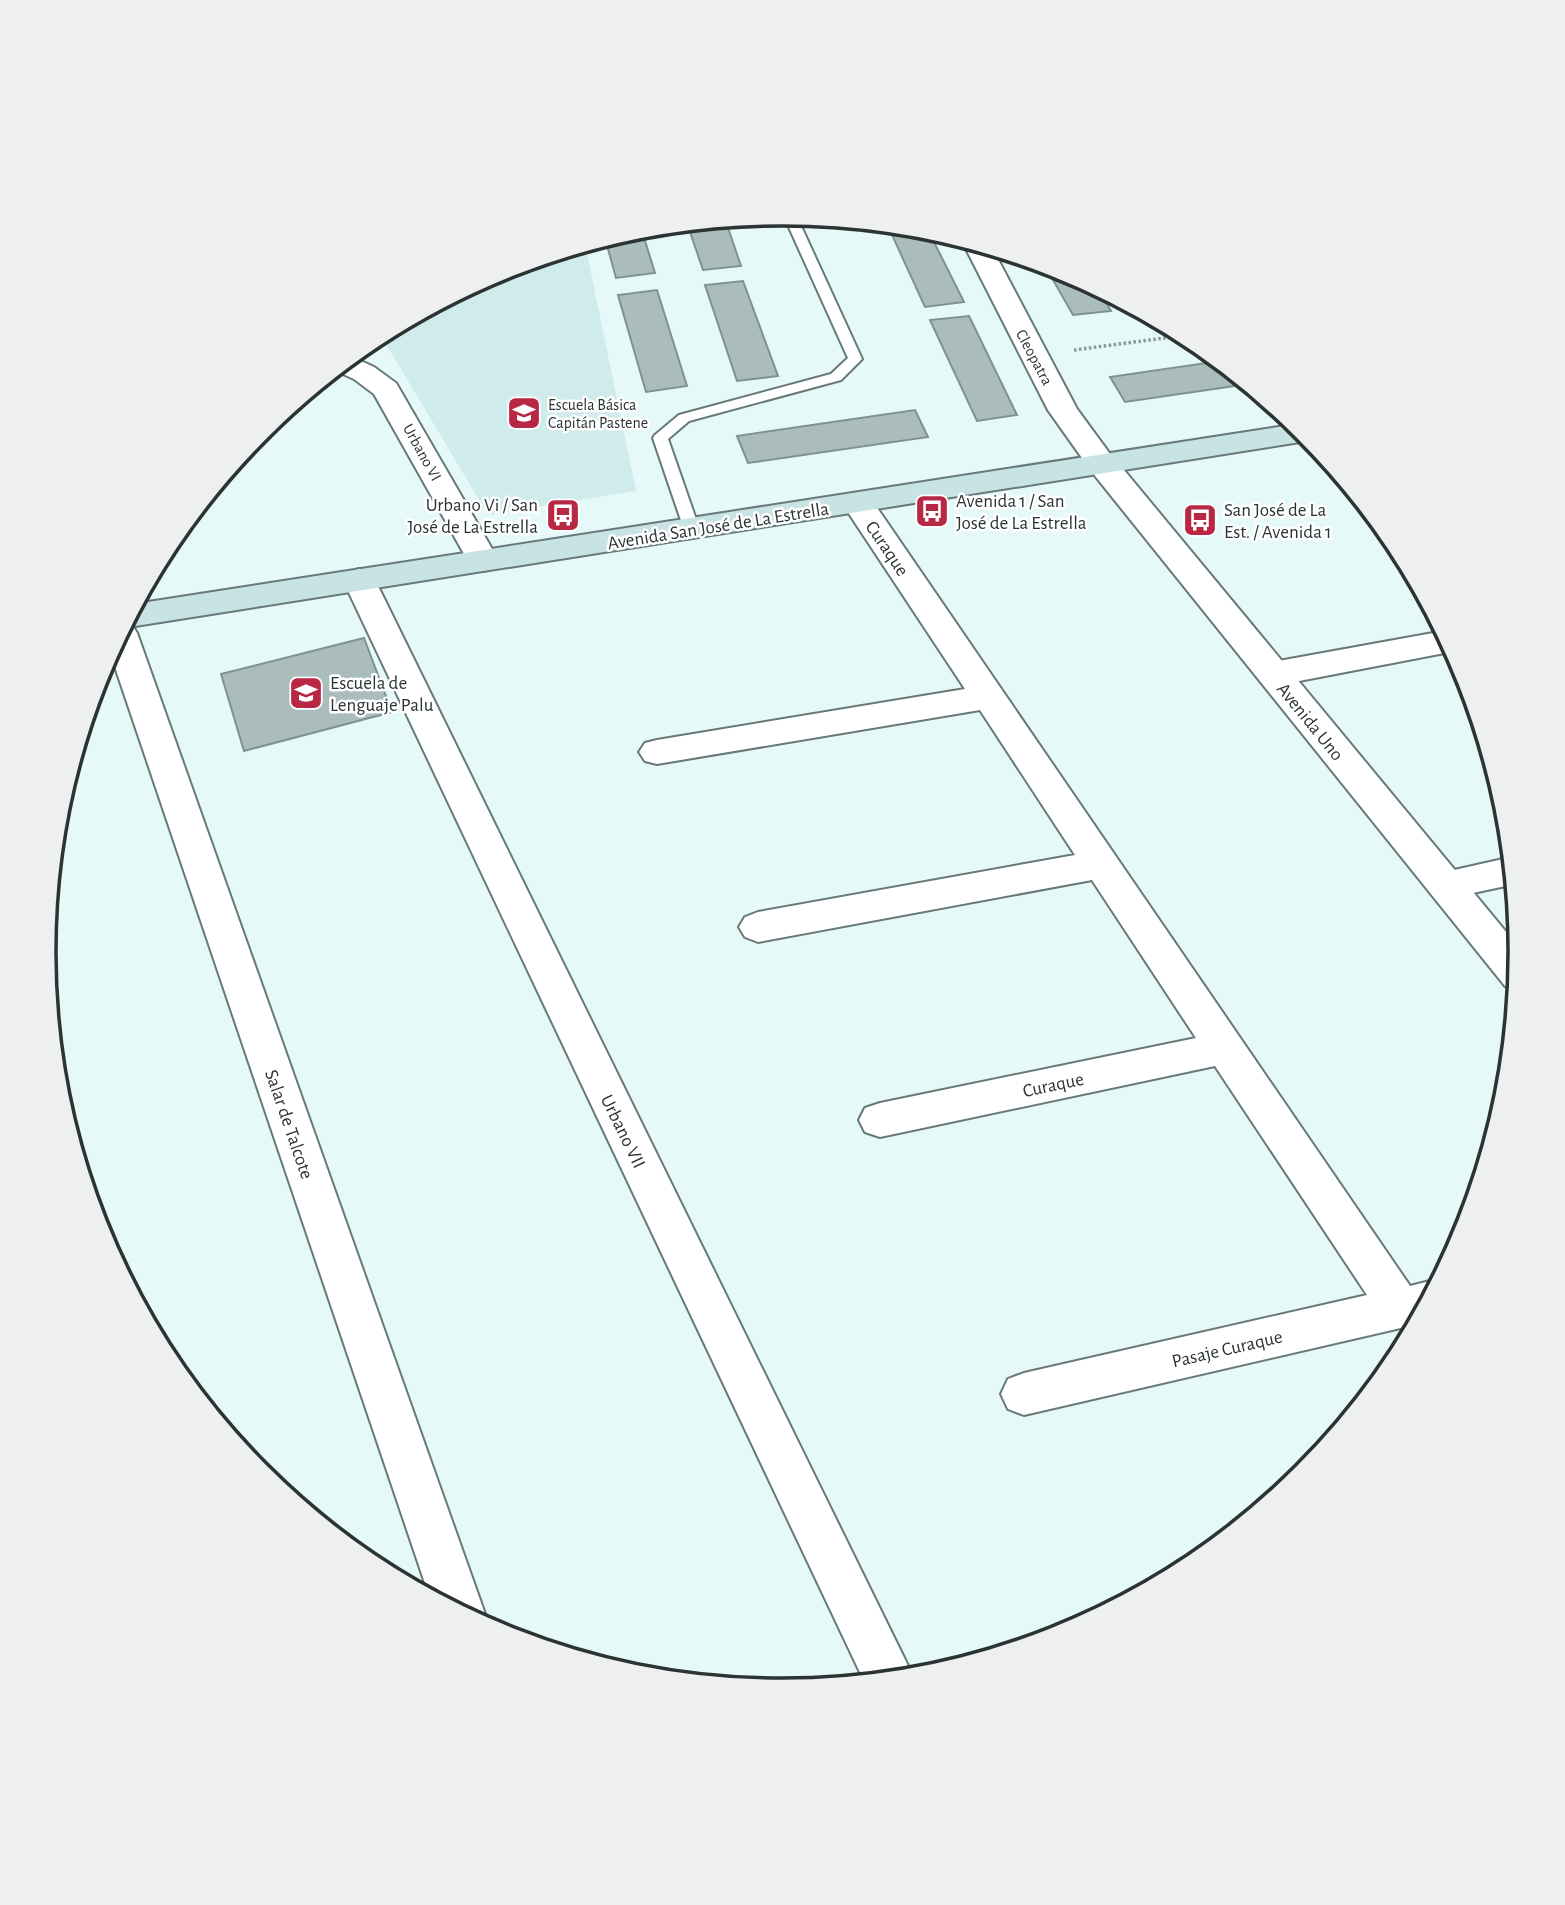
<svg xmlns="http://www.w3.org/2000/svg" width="1565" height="1905" font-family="'Alegreya Sans',sans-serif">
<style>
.built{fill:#cfebeb}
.building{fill:#aabdbc;stroke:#7f9191;stroke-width:2}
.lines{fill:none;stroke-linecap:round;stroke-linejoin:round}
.service-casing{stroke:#677979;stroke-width:4}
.minor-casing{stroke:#677979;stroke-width:4}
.tertiary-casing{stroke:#677979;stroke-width:4}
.secondary-casing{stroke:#677979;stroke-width:4}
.path{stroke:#8a9797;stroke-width:3.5;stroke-dasharray:2.5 2.5;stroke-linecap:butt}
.service{fill:#fff;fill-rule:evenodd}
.minor{fill:#fff;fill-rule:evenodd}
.tertiary{fill:#fff;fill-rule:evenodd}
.secondary{fill:#c7e3e3;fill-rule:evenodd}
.labels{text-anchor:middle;stroke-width:5;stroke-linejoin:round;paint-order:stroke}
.far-street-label{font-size:16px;fill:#2c3333;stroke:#fff}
.far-poi-label{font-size:16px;fill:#2c3333;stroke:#fff;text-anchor:start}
.poi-label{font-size:19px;fill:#2c3333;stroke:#fff;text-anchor:start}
.street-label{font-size:19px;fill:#2c3333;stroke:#fff}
.rim{fill:none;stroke:#2c3333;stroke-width:3.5}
</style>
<rect width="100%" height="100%" fill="#e5f9f8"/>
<!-- built -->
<path class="built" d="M585,244L636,491L488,515L380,334L500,270Z"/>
<!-- building -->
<path class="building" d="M725,219L741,266L703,270L687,223Z
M887,224L927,228L964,302L925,307Z
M641,228L655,273L616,278L605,238Z
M1044,264L1066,270L1097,287L1111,311L1073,315Z
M743,281L778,376L737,381L705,285Z
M657,290L687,386L646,392L618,295Z
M969,316L1017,415L977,421L930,320Z
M1220,361L1248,384L1125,402L1110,377Z
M915,410L928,437L748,463L737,436Z
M364,638L392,712L244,751L221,674Z"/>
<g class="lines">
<!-- service casing -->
<g class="service-casing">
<path id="service" d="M783,214L796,215L862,359L841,380L689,421L668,439L699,528L691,533L685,532L653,438L655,435L679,415L831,374L848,358Z"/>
</g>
<!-- minor casing -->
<g class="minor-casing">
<path id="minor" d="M965,240L992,248L1077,409L1118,465L1114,472L1103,474L1092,472L1048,410L963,243Z
M350,356L374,367L396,383L499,561L494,568L483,571L472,568L374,394L354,379L334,370Z
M858,493L869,496L1410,1286L1430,1281L1439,1284L1418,1324L1024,1415L1008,1409L1001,1394L1008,1379L1024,1373L1367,1295L1215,1066L880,1137L865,1132L859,1120L865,1108L880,1103L1196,1038L1092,880L758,942L745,937L739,927L745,917L758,912L1075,855L980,710L657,764L645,761L639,752L645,743L657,740L965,689L842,503L847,496Z
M359,569L370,573L375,580L914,1678L865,1683L343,580L348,573Z
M125,623L132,625L137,633L485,1614L480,1625L430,1598L110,652Z
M1444,631L1455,651L1273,686L1261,682L1256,674L1261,666L1273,662Z
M1512,857L1515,884L1445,899L1432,895L1426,885L1432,875Z"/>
</g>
<!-- tertiary casing -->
<g class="tertiary-casing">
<path id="tertiary" d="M1103,456L1114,458L1521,950L1518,990L1505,986L1092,472L1088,465L1092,458Z"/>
</g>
<!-- secondary casing -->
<g class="secondary-casing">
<path id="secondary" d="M1298,424L1313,440L129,627L124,625L135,604Z"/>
</g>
<!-- path -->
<path class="path" d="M1074,350L1187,335"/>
<!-- service -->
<use href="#service" class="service"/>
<!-- minor -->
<use href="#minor" class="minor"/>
<!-- tertiary -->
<use href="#tertiary" class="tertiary"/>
<!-- secondary -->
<use href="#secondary" class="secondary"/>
</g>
<!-- icons -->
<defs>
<g id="school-square" transform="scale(1.75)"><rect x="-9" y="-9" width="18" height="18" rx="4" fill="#b82744" stroke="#fff"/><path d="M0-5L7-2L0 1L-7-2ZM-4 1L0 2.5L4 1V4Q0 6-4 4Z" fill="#fff"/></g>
<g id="bus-square" transform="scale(1.75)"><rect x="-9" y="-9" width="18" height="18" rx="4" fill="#b82744" stroke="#fff"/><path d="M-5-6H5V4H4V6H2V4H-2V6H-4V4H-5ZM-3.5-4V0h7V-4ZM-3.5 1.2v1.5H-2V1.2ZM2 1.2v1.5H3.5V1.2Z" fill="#fff"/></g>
</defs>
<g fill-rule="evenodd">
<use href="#school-square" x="524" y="413"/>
<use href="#bus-square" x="932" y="511"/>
<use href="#bus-square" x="563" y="515"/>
<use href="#bus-square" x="1200" y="520"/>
<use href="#school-square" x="306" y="693"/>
</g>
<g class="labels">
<!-- far-street labels -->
<g class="far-street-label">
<text transform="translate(1035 357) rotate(62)" y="6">Cleopatra</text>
<text transform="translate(423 452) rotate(61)" y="6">Urbano VI</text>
</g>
<!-- far-poi labels -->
<g class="far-poi-label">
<text x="548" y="410">Escuela Básica<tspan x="548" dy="18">Capitán Pastene</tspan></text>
</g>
<!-- poi labels -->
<g class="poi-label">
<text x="956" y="507">Avenida 1 / San<tspan x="956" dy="22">José de La Estrella</tspan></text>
<text x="538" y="511" text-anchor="end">Urbano Vi / San<tspan x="538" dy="22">José de La Estrella</tspan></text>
<text x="1224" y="516">San José de La<tspan x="1224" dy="22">Est. / Avenida 1</tspan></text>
<text x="330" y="689">Escuela de<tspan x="330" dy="22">Lenguaje Palu</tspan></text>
</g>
<!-- street labels -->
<g class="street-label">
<text transform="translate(718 525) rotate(-9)" y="7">Avenida San José de La Estrella</text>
<text transform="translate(888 548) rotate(56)" y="7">Curaque</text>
<text transform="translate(1311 721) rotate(51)" y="7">Avenida Uno</text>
<text transform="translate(1053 1084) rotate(-12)" y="7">Curaque</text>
<text transform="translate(290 1124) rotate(71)" y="7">Salar de Talcote</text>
<text transform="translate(624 1131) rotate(64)" y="7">Urbano VII</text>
<text transform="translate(1227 1348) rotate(-13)" y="7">Pasaje Curaque</text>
</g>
</g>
<!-- crop -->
<path d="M0 0H1565V1905H0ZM56 952a726 726 0 1 1 1452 0a726 726 0 1 1-1452 0Z" fill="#eeefef" fill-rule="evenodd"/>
<path class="rim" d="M56 952a726 726 0 1 1 1452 0a726 726 0 1 1-1452 0Z"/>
</svg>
